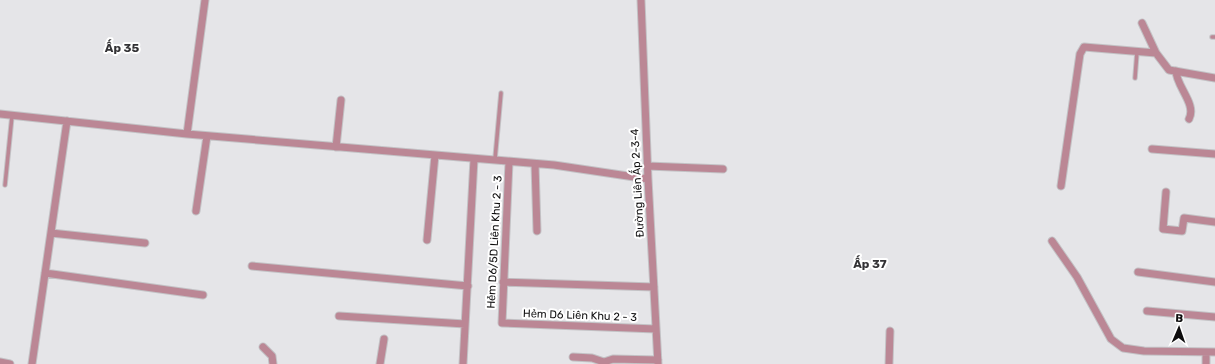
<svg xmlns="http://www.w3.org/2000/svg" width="1215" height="364" font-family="Rubik,sans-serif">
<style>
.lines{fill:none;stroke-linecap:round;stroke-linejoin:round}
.lane-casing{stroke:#c3c2c5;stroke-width:5.5}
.street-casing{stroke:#c3c2c5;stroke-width:9}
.lane{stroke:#bb8795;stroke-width:3.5}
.street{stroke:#bb8795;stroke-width:7}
.labels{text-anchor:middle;stroke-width:4;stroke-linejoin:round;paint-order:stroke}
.street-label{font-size:11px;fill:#0e0d0e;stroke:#fff}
.neighbourhood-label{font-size:12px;font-weight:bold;fill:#333235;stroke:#fff}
</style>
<rect width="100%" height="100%" fill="#e5e5e8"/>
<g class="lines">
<!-- lane casing -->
<g class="lane-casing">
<path id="lane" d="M1212,37H1215
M1135,78L1137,52
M495,159L501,93
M5,185L12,116"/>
</g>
<!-- street casing -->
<g class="street-casing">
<path id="street" d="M641,0L648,179L658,364
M1142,23L1156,53
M1176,71C1176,86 1197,104 1189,119
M0,114L187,134L554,165L648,179
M187,134L205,0
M336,147L341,100
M1152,149L1215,154
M509,162L502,323L656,329
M535,164L537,231
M647,166L723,169
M1061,186L1080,54L1084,47L1156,53L1169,70L1215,78
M1166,192L1163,229L1182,231L1184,218L1215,222
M196,211L207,136
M51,233L145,243
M427,240L435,155
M1052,241L1077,277L1111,339L1123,348L1144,351L1215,352
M252,266L468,286
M1138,272L1215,282
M45,273L203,295
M503,282L654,287
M1147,311L1215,317
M339,316L465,324
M263,347L272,356L273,364
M573,357L592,358L604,362L613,359L658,360
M0,362L10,364
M32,364L67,121
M380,364L384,339
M463,364L474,159
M889,364L890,331
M1206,364V352"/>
</g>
<!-- lane -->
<use href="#lane" class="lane"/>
<!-- street -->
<use href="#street" class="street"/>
</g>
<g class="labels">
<!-- street labels -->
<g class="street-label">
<text transform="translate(637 183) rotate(-93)" y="4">Đường Liên Ấp 2-3-4</text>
<text transform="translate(494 242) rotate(-87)" y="4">Hẻm D6/5D Liên Khu 2 - 3</text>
<text transform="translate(580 315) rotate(2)" y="4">Hẻm D6 Liên Khu 2 - 3</text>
</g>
<!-- neighbourhood labels -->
<g class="neighbourhood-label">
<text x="122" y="52">Ấp 35</text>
<text x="870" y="268">Ấp 37</text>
</g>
</g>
<!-- north arrow -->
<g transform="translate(1179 328) rotate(2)" stroke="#ffffff" stroke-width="3" paint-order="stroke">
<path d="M0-3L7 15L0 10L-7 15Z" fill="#0e0d0e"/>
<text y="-6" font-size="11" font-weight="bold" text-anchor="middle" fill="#0e0d0e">B</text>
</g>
</svg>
